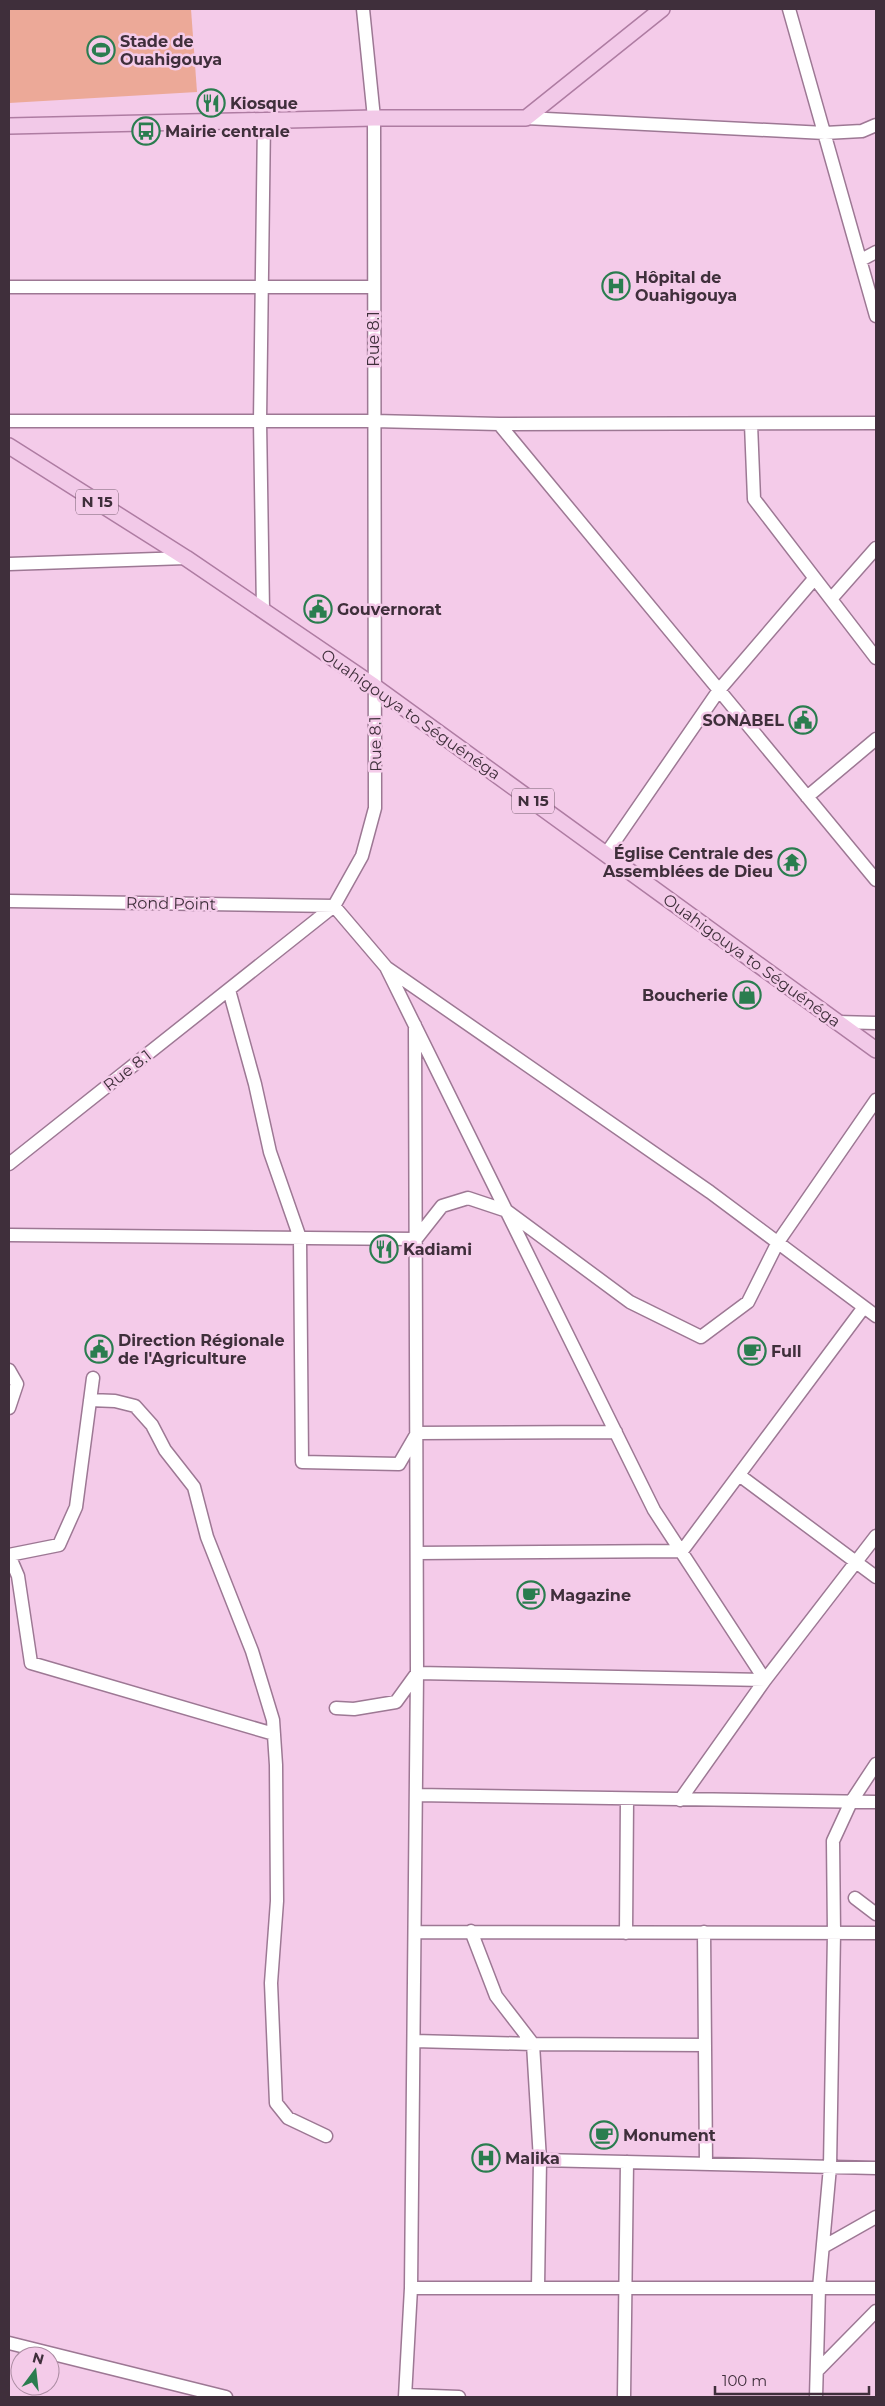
<svg xmlns="http://www.w3.org/2000/svg" width="885" height="2406" font-family="Montserrat,sans-serif">
<style>
.green{fill:#eca998}
.lines{fill:none;stroke-linecap:round;stroke-linejoin:round}
.minor-casing{stroke:#9d7894;stroke-width:15}
.major-casing{stroke:#ae7ca2;stroke-width:18}
.minor{stroke:#fff;stroke-width:12}
.major{stroke:#f2c9e8;stroke-width:15}
.labels{text-anchor:middle;stroke-width:5;stroke-linejoin:round;paint-order:stroke}
.shield{fill:#f4cbe9;stroke:#755e6f;stroke-width:1}
.shield-label{font-size:15px;font-weight:bold;fill:#3f2f3b}
.poi-label{font-size:16px;font-weight:bold;fill:#3f2f3b;stroke:#f4cbe9;text-anchor:start}
.street-label{font-size:16px;fill:#3f2f3b;stroke:#f4cbe9}
</style>
<rect width="100%" height="100%" fill="#f4cbe9"/>
<!-- green -->
<path class="green" d="M9,9H191L197,92L9,103Z"/>
<g class="lines">
<!-- minor casing -->
<g class="minor-casing">
<path id="minor" d="M789,9L876,316
M526,118L825,133L862,131L876,125
M861,260L876,252
M9,287H373
M9,421H374L499,424L876,423
M499,424L876,880
M751,424L754,499L876,658
M9,564L186,558
M831,599L876,548
M263,611L260,421L264,120
M807,797L876,739
M606,854L719,690L814,579
M9,901L334,906L386,967L654,1510L765,1680L680,1800
M387,968L710,1192L876,1316
M229,990L255,1084L270,1152L300,1238L302,1462L399,1464L417,1433L616,1432
M837,1022L876,1023
M9,1164L334,906L362,856L375,808L374,118L363,9
M9,1235L416,1239L442,1206L468,1198L507,1211L630,1302L701,1337L748,1302L778,1242L876,1100
M9,1370L17,1384L9,1408
M90,1400L115,1401L135,1406L152,1425L165,1450L194,1487L207,1537L252,1651L273,1720L276,1765L277,1901L271,1983L276,2103L288,2118L326,2136
M739,1475L876,1577
M418,1553L682,1551L864,1307
M9,1555L18,1576L31,1663L274,1734
M9,1555L59,1545L76,1507L93,1378
M336,1708L354,1709L396,1702L417,1673L765,1680L876,1536
M416,1795L876,1802
M855,1898L876,1914
M471,1931L496,1996L533,2044L540,2160L538,2287
M416,1932L876,1933
M704,1932L706,2164
M626,1933L627,1799
M414,2041L533,2044L705,2045
M540,2160L876,2168
M823,2247L876,2217
M411,2288H876
M9,2343L226,2397
M817,2371L876,2311
M406,2395L459,2397
M405,2397L411,2288L417,1673L415,1025
M624,2397L627,2162
M816,2397L819,2288L830,2167L834,1933L833,1841L851,1802L876,1764"/>
</g>
<!-- major casing -->
<g class="major-casing">
<path id="major" d="M9,126L374,118H526L662,9
M9,446L186,558L374,686L876,1050"/>
</g>
<!-- minor -->
<use href="#minor" class="minor"/>
<!-- major -->
<use href="#major" class="major"/>
</g>
<!-- icons -->
<defs>
<g id="stadium-ring" transform="scale(1.4375)"><circle r="9.5" fill="#f4cbe9" stroke="#2a7d4f" stroke-width="1.5"/><path d="M0-5a6.5 5 0 1 0 0 10a6.5 5 0 1 0 0-10ZM-3.5-1.8h7v3.6h-7Z" fill="#2a7d4f"/></g>
<g id="restaurant-ring" transform="scale(1.4375)"><circle r="9.5" fill="#f4cbe9" stroke="#2a7d4f" stroke-width="1.5"/><path d="M-5-6h1v4h1v-4h1v4h1v-4h1v5L-1.5 .5V6h-2V.5L-5-1ZM5-6V6H3V1.5H1.5Q1.5-4 5-6Z" fill="#2a7d4f"/></g>
<g id="bus-ring" transform="scale(1.4375)"><circle r="9.5" fill="#f4cbe9" stroke="#2a7d4f" stroke-width="1.5"/><path d="M-5-6H5V4H4V6H2V4H-2V6H-4V4H-5ZM-3.5-4V0h7V-4ZM-3.5 1.2v1.5H-2V1.2ZM2 1.2v1.5H3.5V1.2Z" fill="#2a7d4f"/></g>
<g id="hospital-ring" transform="scale(1.4375)"><circle r="9.5" fill="#f4cbe9" stroke="#2a7d4f" stroke-width="1.5"/><path d="M-5-5h3v3.5h4V-5h3V5h-3V1.5h-4V5h-3Z" fill="#2a7d4f"/></g>
<g id="civic-ring" transform="scale(1.4375)"><circle r="9.5" fill="#f4cbe9" stroke="#2a7d4f" stroke-width="1.5"/><path d="M-.6-6.5H3V-4.5H.6V-3L4-1V1h2V6H-6V1h2V-1L-.6-3ZM-1.2 2.5V6h2.4V2.5Z" fill="#2a7d4f"/></g>
<g id="temple-ring" transform="scale(1.4375)"><circle r="9.5" fill="#f4cbe9" stroke="#2a7d4f" stroke-width="1.5"/><path d="M0-6L5-2H3V0L6.5 2.5H4V6H1.5V3h-3V6H-4V2.5H-6.5L-3 0V-2H-5Z" fill="#2a7d4f"/></g>
<g id="shop-ring" transform="scale(1.4375)"><circle r="9.5" fill="#f4cbe9" stroke="#2a7d4f" stroke-width="1.5"/><path d="M-5-2.5h2.3a2.7 3.5 0 0 1 5.4 0H5L5.5 6h-11ZM-1.5-2.5h3a1.5 2.3 0 0 0-3 0Z" fill="#2a7d4f"/></g>
<g id="cafe-ring" transform="scale(1.4375)"><circle r="9.5" fill="#f4cbe9" stroke="#2a7d4f" stroke-width="1.5"/><path d="M-5.5-4.5H6V0H3Q3 3.5 0 3.5H-2.5Q-5.5 3.5-5.5 0ZM3-3.2v2h1.7v-2ZM-6 4.5H4V6H-6Z" fill="#2a7d4f"/></g>
</defs>
<g fill-rule="evenodd">
<use href="#stadium-ring" x="101" y="50"/>
<use href="#restaurant-ring" x="211" y="103"/>
<use href="#bus-ring" x="146" y="131"/>
<use href="#hospital-ring" x="616" y="286"/>
<use href="#civic-ring" x="318" y="609"/>
<use href="#civic-ring" x="803" y="720"/>
<use href="#temple-ring" x="792" y="862"/>
<use href="#shop-ring" x="747" y="995"/>
<use href="#restaurant-ring" x="384" y="1249"/>
<use href="#civic-ring" x="99" y="1349"/>
<use href="#cafe-ring" x="752" y="1351"/>
<use href="#cafe-ring" x="531" y="1595"/>
<use href="#cafe-ring" x="604" y="2135"/>
<use href="#hospital-ring" x="486" y="2158"/>
</g>
<g class="labels">
<!-- shield labels -->
<g class="shield">
<rect x="76" y="489.5" width="42" height="25" rx="4"/>
<rect x="512" y="788.5" width="42" height="25" rx="4"/>
</g>
<g class="shield-label">
<text x="97" y="507">N 15</text>
<text x="533" y="806">N 15</text>
</g>
<!-- poi labels -->
<g class="poi-label">
<text x="120" y="47">Stade de<tspan x="120" dy="18">Ouahigouya</tspan></text>
<text x="230" y="109">Kiosque</text>
<text x="165" y="137">Mairie centrale</text>
<text x="635" y="283">Hôpital de<tspan x="635" dy="18">Ouahigouya</tspan></text>
<text x="337" y="615">Gouvernorat</text>
<text x="784" y="726" text-anchor="end">SONABEL</text>
<text x="773" y="859" text-anchor="end">Église Centrale des<tspan x="773" dy="18">Assemblées de Dieu</tspan></text>
<text x="728" y="1001" text-anchor="end">Boucherie</text>
<text x="403" y="1255">Kadiami</text>
<text x="118" y="1346">Direction Régionale<tspan x="118" dy="18">de l'Agriculture</tspan></text>
<text x="771" y="1357">Full</text>
<text x="550" y="1601">Magazine</text>
<text x="623" y="2141">Monument</text>
<text x="505" y="2164">Malika</text>
</g>
<!-- street labels -->
<g class="street-label">
<text transform="translate(373 339) rotate(-90)" y="6">Rue 8.1</text>
<text transform="translate(411 714) rotate(35)" y="6">Ouahigouya to Séguénéga</text>
<text transform="translate(375 744) rotate(-91)" y="6">Rue 8.1</text>
<text transform="translate(171 903) rotate(1)" y="6">Rond Point</text>
<text transform="translate(752 960) rotate(36)" y="6">Ouahigouya to Séguénéga</text>
<text transform="translate(127 1070) rotate(-38)" y="6">Rue 8.1</text>
</g>
</g>
<!-- border -->
<rect width="885" height="2406" fill="none" stroke="#3f2f3b" stroke-width="20"/>
<!-- north arrow -->
<g transform="translate(35 2371) rotate(15)"><circle r="24" fill="#f4cbe9" stroke="#ac8da3"/>
<path d="M0-4L9 19L0 12L-9 19Z" fill="#2a7d4f"/>
<text y="-8" font-size="14" font-weight="bold" text-anchor="middle" fill="#3f2f3b">N</text>
</g>
<!-- scale -->
<path d="M715 2386v8h154v-8" fill="none" stroke="#3f2f3b" stroke-width="2.5"/>
<text x="722" y="2386" font-size="15" fill="#3f2f3b" stroke="#f4cbe9" stroke-width="4" paint-order="stroke">100 m</text>
</svg>
